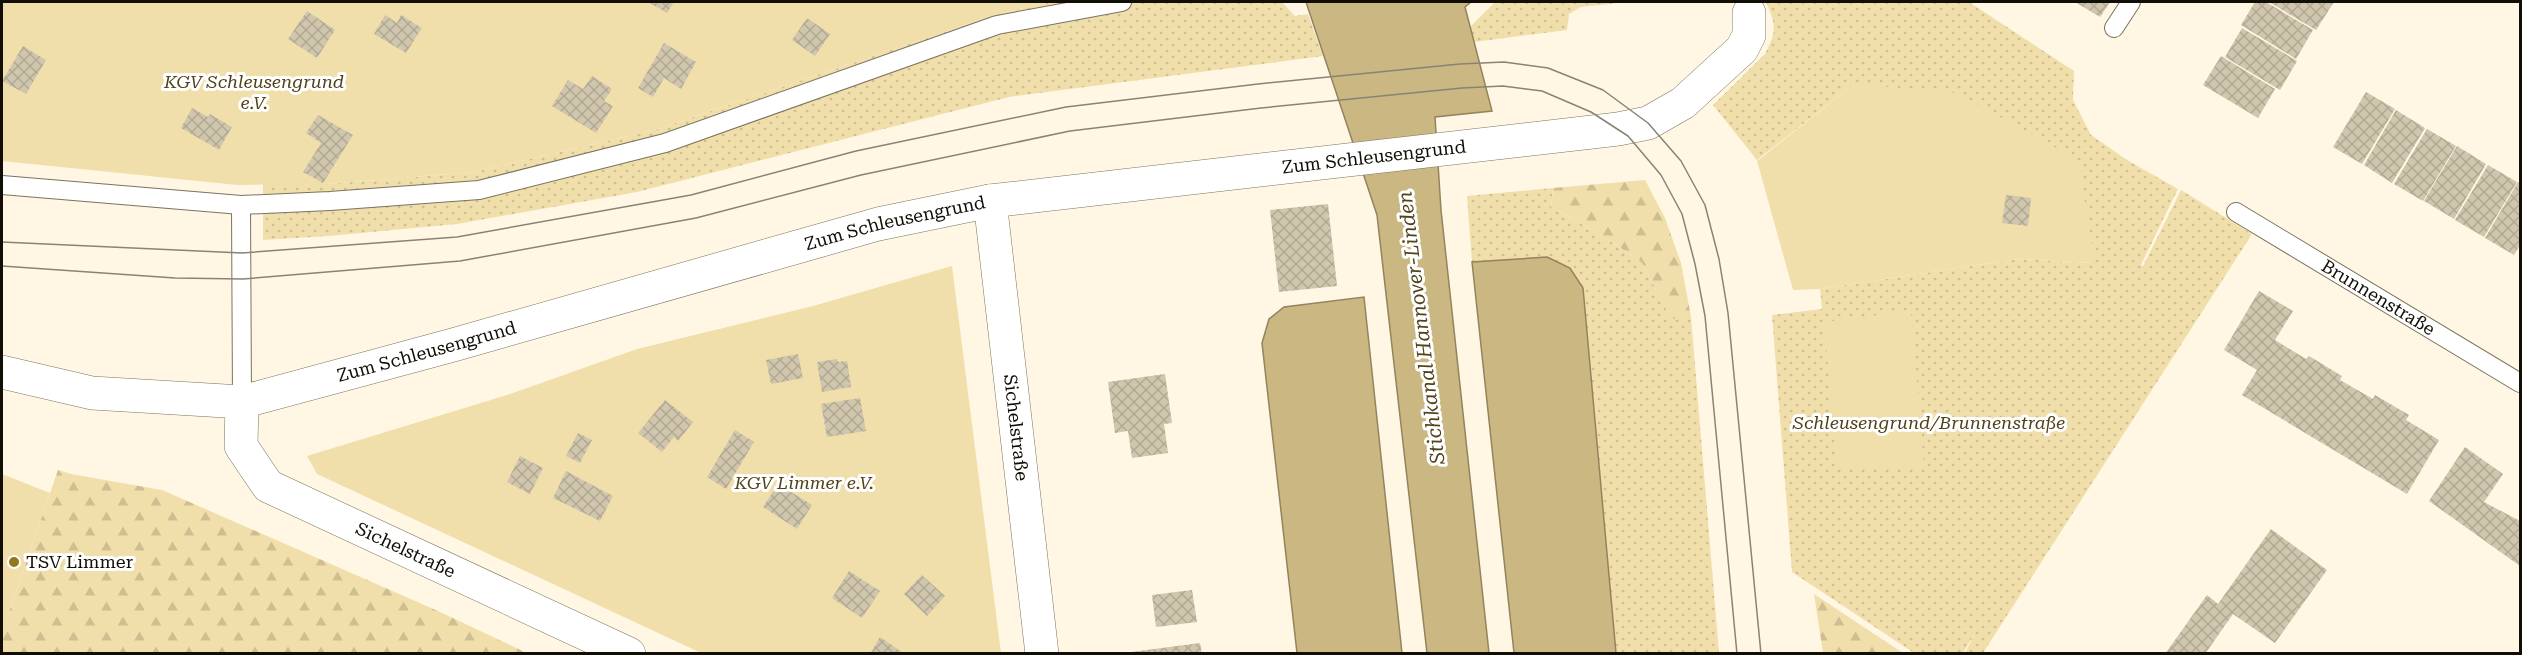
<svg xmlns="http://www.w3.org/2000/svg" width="2522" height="655" font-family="'Roboto Serif',serif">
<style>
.grass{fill:url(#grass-dots)}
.forest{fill:url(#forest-firs)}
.garden{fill:#f1dfab}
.water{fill:#cab782;stroke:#92845d;stroke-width:1.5}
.building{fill:url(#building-cross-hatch)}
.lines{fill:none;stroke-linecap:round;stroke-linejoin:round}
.lane-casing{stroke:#7b735c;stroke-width:20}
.street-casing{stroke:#7b735c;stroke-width:34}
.lane{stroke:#fff;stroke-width:18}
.street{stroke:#fff;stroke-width:33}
.tram{stroke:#888375;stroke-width:1.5}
.poi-dot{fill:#93781f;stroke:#fff;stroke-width:2}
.labels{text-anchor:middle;stroke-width:6;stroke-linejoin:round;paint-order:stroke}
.park-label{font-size:18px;font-style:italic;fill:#504219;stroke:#fff}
.street-label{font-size:18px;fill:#110e06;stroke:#fff}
.poi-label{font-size:18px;fill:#110e06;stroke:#fff;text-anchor:start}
.water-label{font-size:20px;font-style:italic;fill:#504219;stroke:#fff}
</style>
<defs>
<pattern id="grass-dots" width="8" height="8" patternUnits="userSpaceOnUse" patternTransform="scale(1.5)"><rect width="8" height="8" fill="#f1dfab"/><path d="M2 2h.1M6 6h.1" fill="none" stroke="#cebe92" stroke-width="1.8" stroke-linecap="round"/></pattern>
<pattern id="forest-firs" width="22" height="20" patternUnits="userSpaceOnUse" patternTransform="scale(1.5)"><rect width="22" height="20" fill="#f1dfab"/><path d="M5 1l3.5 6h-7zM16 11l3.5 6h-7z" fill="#cebe92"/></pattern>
<pattern id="building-cross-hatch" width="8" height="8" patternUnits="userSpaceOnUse" patternTransform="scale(1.5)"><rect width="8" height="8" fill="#cfc6ad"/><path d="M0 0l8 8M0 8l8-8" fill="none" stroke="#b1a993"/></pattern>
</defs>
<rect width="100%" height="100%" fill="#fff7e3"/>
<!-- grass -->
<path class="grass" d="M1049,2H1282L1295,16L1308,14L1323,56L1009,97L637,192L457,224L329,236L263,240V184H329L474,172L658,129L994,15Z
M1495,2H1629L1581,7L1569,14L1567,30L1474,42L1470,27Z
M1766,2H1969L2074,71L2073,100L2091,135L2127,160L2178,189L2141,265L2143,266L2181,190L2252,234L1983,653H1965L1975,633L1963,653H1914L1792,572L1772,315L1822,309L1820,289L2017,259L2094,263L1854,84L1757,160L1713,105L1765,54C1777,31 1776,25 1766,2Z
M1553,188L1551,207L1593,230L1641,261L1671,318L1691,317L1719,653H1616L1583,288L1547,257L1472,262L1467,196Z"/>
<!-- forest -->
<path class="forest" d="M1645,180L1665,218L1681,263L1691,317L1671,319L1641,261L1593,230L1551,207L1553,188Z
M58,470L71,474L162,490L438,611L527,653L2,654V632Z
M1814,594L1903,653H1823Z"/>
<!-- garden -->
<path class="garden" d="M2,2H1049L994,15L658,129L474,172L329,184L237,185L2,161Z
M1854,84L1957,93L2078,160L2095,263L2017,259L1820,289L1793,290L1757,161Z
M952,266L1001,653H701L317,474L307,456L507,395L637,349L813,306Z
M1911,311L1924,467L1837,469L1824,322Z
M2,474L50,493L2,632Z"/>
<!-- water -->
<path class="water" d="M1306,2H1471L1465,7L1492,111L1435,117L1441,210L1489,653H1427L1377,215Z
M1547,257L1570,268L1583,288L1616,653H1514L1472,262Z
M1364,297L1402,653H1297L1262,343L1269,319L1284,307Z"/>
<!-- building -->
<path class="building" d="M648,2H674L667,13Z
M2075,2H2110L2100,17Z
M2255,2H2266L2313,30L2296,59L2241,25Z
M2269,2H2334L2316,30Z
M307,11L335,30L317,58L288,39Z
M385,15L397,23L401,15L422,28L406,53L374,34Z
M807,18L830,34L815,56L792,40Z
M2242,28L2297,61L2280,90L2225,57Z
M664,43L696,62L681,89L664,78L653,97L638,88Z
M23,46L46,60L26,94L2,81Z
M2221,56L2275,89L2258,118L2203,85Z
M592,76L612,89L604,101L613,106L596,133L552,106L568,80L583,89Z
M2366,92L2395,109L2362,164L2333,147Z
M192,108L208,117L210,114L232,127L219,150L181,128Z
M2396,110L2425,128L2392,183L2364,165Z
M318,115L353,135L323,183L303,172L321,143L306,133Z
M2427,129L2456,146L2423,201L2394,184Z
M2457,146L2486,164L2454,219L2424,201Z
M2488,165L2517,182L2484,237L2455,220Z
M2518,182L2520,184V245L2514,255L2485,238Z
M2006,195L2031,198L2028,226L2002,223Z
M1328,204L1337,286L1279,292L1270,210Z
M2259,291L2293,311L2275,340L2306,359L2309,356L2342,376L2340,380L2373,399L2375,395L2409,415L2406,420L2439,440L2407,494L2242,395L2257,370L2224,350Z
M798,354L803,378L771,384L766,360Z
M837,359L838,362L847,361L851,387L822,392L817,362Z
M1165,374L1172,423L1164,424L1168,453L1132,458L1128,431L1115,433L1108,382Z
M860,398L866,431L827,437L821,404Z
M665,400L693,422L678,441L674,437L662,452L638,433Z
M735,430L754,442L726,489L707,477Z
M578,433L592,440L580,463L566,456Z
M2465,447L2503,474L2484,502L2520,521V566L2429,501Z
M520,456L543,468L530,494L507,482Z
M566,471L613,496L600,521L553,498Z
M778,484L812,505L797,529L763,507Z
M2271,529L2327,570L2275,643L2233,614L2205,654H2165L2207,595L2218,604Z
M849,571L880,591L862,618L832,598Z
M922,575L945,596L927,616L904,594Z
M1192,590L1197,622L1156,627L1152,595Z
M880,637L905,654H870Z
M1200,643L1202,654H1131V652Z"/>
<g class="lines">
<!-- lane casing -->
<g class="lane-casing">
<g id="lane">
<path d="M2114,28L2131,2"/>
<path d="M2,185L241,205L330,201L479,190L665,143L997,25L1122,2"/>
<path d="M241,205L242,402"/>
<path id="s1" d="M2236,212L2520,383"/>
</g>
</g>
<!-- street casing -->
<g class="street-casing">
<g id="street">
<path id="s2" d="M990,201L1042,654"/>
<path id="s3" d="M2,372L92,393L242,402L453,345L878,224L990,201L1618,129L1648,123L1683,103L1742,49L1749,35V13"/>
<path id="s4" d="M242,402L241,446L268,486L629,654"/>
</g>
</g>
<!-- lane -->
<use href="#lane" class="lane"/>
<!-- street -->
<use href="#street" class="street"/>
<!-- tram -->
<path class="tram" d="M2,242L242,253L457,237L691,195L856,151L1066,107L1258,84L1460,64L1504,62L1548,68L1603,90L1648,123L1681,161L1705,205L1719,259L1728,313L1761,654
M2,266L175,278L243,279L460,261L696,218L861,175L1070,131L1261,108L1462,88L1503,86L1542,91L1591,112L1628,136L1661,175L1682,214L1695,264L1705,316L1737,654"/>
</g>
<!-- markers -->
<circle class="poi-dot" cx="14" cy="562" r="6"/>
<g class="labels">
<!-- park labels -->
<g class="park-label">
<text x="254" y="88">KGV Schleusengrund<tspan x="254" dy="21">e.V.</tspan></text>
<text x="1929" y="429">Schleusengrund/Brunnenstraße</text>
<text x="804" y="489">KGV Limmer e.V.</text>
</g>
<!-- street labels -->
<g class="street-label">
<text dy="6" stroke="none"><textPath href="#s3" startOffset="1404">Zum Schleusengrund</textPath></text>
<text dy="6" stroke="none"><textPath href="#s3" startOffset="920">Zum Schleusengrund</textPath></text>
<text dy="6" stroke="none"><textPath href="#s1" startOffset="166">Brunnenstraße</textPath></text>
<text dy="6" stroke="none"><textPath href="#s3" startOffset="434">Zum Schleusengrund</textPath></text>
<text dy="6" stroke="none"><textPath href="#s2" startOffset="228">Sichelstraße</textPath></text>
<text dy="6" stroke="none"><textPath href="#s4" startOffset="244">Sichelstraße</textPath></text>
</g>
<!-- poi labels -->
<g class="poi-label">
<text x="26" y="568">TSV Limmer</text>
</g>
<!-- water labels -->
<g class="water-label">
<text transform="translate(1421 328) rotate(-97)" y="7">Stichkanal Hannover-Linden</text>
</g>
</g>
<!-- border -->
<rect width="2522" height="655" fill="none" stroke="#110e06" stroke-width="6"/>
</svg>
